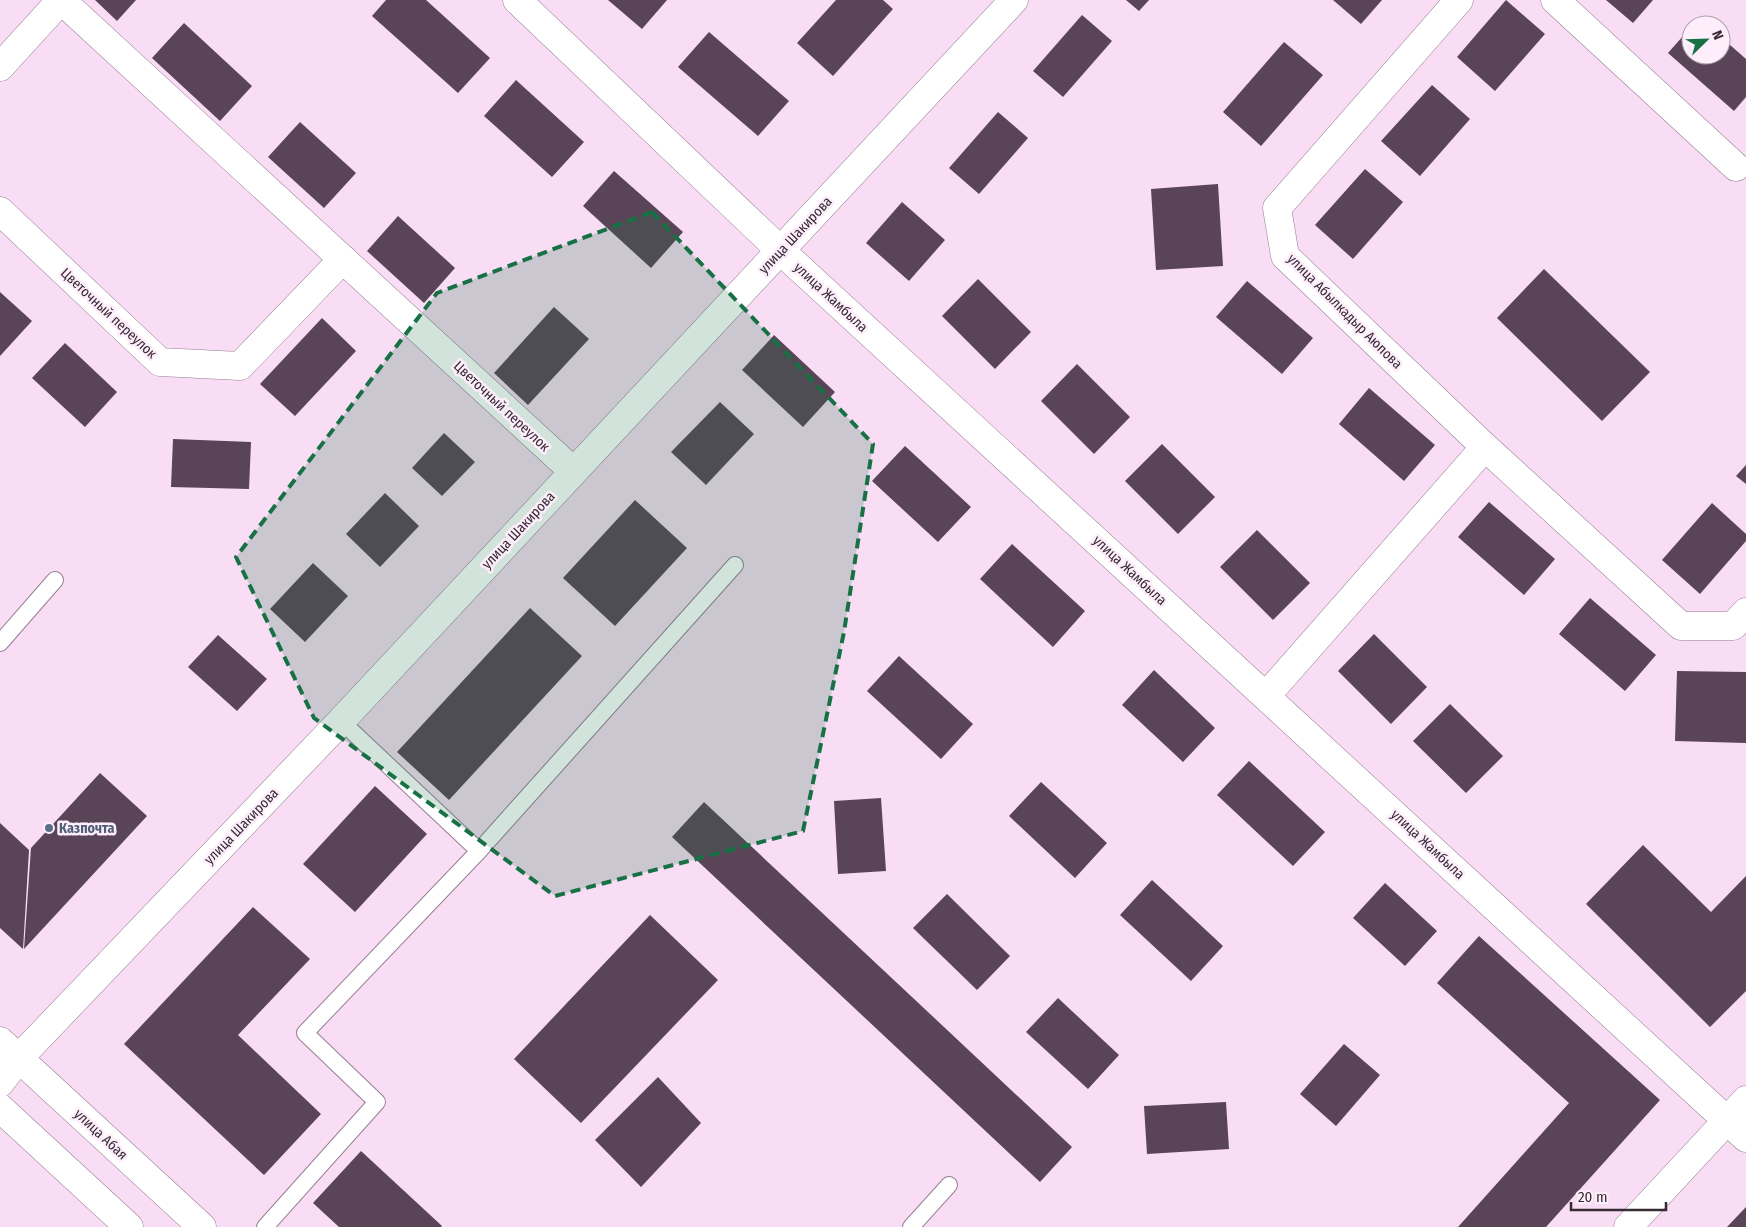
<svg xmlns="http://www.w3.org/2000/svg" width="1746" height="1227" font-family="'Fira Sans Condensed',sans-serif">
<style>
.building{fill:#5a4457}
.lines{fill:none;stroke-linecap:round;stroke-linejoin:round}
.service-casing{stroke:#967f94;stroke-width:18}
.minor-casing{stroke:#967f94;stroke-width:29}
.tertiary-casing{stroke:#967f94;stroke-width:29}
.secondary-casing{stroke:#967f94;stroke-width:29}
.service{stroke:#fff;stroke-width:16}
.minor{stroke:#fff;stroke-width:28}
.tertiary{stroke:#fff;stroke-width:28}
.secondary{stroke:#fff;stroke-width:28}
.marked{fill:#177144;fill-opacity:0.2;stroke:#177144;stroke-width:4;stroke-dasharray:10 6;stroke-linejoin:round}
.service-dot{fill:#5c6f8a;stroke:#feeefc;stroke-width:2}
.labels{text-anchor:middle;stroke-width:5;stroke-linejoin:round;paint-order:stroke}
.street-label{font-size:14px;fill:#362c34;stroke:#feeefc}
.service-label{font-size:14px;font-weight:bold;fill:#4e5e75;stroke:#feeefc;text-anchor:start}
</style>
<rect width="100%" height="100%" fill="#f8ddf4"/>
<!-- building -->
<path class="building" d="M95,0H136L117,21Z
M386,0H426L490,58L458,93L372,16Z
M608,0H667L642,29Z
M836,0H883L893,9L833,76L797,43Z
M1126,0H1149L1139,11Z
M1333,0H1382L1361,24Z
M1506,0L1545,34L1495,91L1457,57Z
M1606,0H1653L1633,23Z
M1082,15L1112,41L1063,97L1033,71Z
M1699,18L1707,25H1693Z
M184,23L252,86L220,121L152,58Z
M1691,27V55H1721V37L1746,59V97L1734,111L1668,53Z
M709,32L789,101L758,136L678,67Z
M1284,42L1323,75L1261,146L1223,112Z
M516,80L584,142L552,177L484,116Z
M1432,85L1470,119L1420,176L1381,141Z
M998,112L1028,138L979,194L949,168Z
M300,122L356,173L324,208L268,157Z
M1365,169L1403,202L1353,259L1315,225Z
M614,171L683,232L651,268L583,206Z
M1218,184L1223,266L1156,270L1151,189Z
M902,202L945,240L909,281L866,243Z
M398,216L455,268L424,303L367,251Z
M1544,269L1650,372L1602,421L1497,318Z
M978,279L1031,332L995,369L942,316Z
M1247,281L1313,338L1282,374L1216,317Z
M0,292L32,321L0,356Z
M554,307L589,339L528,405L494,373Z
M322,318L356,351L295,416L260,384Z
M774,335L835,392L803,427L742,370Z
M65,343L117,392L85,427L32,378Z
M1077,364L1130,417L1094,454L1041,401Z
M1369,388L1435,445L1404,481L1339,424Z
M720,402L754,434L706,485L671,452Z
M444,433L475,462L442,496L412,468Z
M173,439L251,442L249,489L171,487Z
M1162,444L1215,497L1178,534L1125,481Z
M905,446L971,507L938,542L872,481Z
M1746,465V484L1736,476Z
M385,493L419,526L380,567L346,534Z
M635,500L687,548L615,626L563,578Z
M1489,502L1555,559L1524,595L1458,537Z
M1712,503L1746,534V541L1700,594L1662,560Z
M1257,530L1310,583L1273,620L1220,567Z
M1012,544L1085,611L1053,647L980,579Z
M313,563L348,596L305,642L270,609Z
M1590,598L1656,655L1625,691L1559,634Z
M530,608L582,656L449,800L397,752Z
M1374,634L1427,687L1391,724L1338,671Z
M218,635L267,679L237,711L188,667Z
M899,656L973,724L941,759L867,691Z
M1154,670L1215,728L1183,762L1122,705Z
M1677,671L1746,672V743L1675,741Z
M1450,704L1503,756L1466,793L1413,741Z
M1249,761L1325,832L1293,866L1217,795Z
M100,773L147,816L24,949L31,848Z
M1041,782L1107,843L1075,878L1009,816Z
M375,786L427,834L355,912L303,864Z
M881,798L886,871L838,874L834,801Z
M704,802L1072,1147L1040,1182L672,837Z
M0,823L29,850L23,949L0,928Z
M1643,845L1711,912L1746,876V991L1710,1027L1586,904Z
M1152,880L1223,946L1191,981L1120,915Z
M1385,883L1437,931L1405,966L1353,918Z
M947,894L1010,956L977,990L913,928Z
M253,907L310,959L238,1035L321,1114L264,1175L124,1044Z
M650,915L718,980L581,1123L514,1059Z
M1479,936L1660,1100L1546,1227H1458L1569,1103L1437,983Z
M1058,998L1119,1055L1088,1089L1026,1032Z
M1344,1044L1380,1075L1336,1126L1300,1094Z
M658,1077L701,1123L641,1187L595,1140Z
M1226,1102L1229,1149L1147,1154L1144,1106Z
M361,1151L442,1226L441,1227H339L313,1203Z
M1746,1207V1227H1727Z"/>
<g class="lines">
<!-- service casing -->
<g class="service-casing">
<path id="service" d="M0,643L55,580
M479,851L735,565
M265,1227L377,1102L305,1033L479,851L341,721
M911,1227L949,1185"/>
</g>
<!-- minor casing -->
<g class="minor-casing">
<path id="minor" d="M61,0L573,471
M517,0L781,251L1746,1138
M1459,0L1277,208L1285,256L1485,447
M1555,0L1736,167
M0,67L61,0
M0,211L160,362L240,366L343,259
M1266,696L1485,447L1681,626H1733L1746,612"/>
</g>
<!-- tertiary casing -->
<g class="tertiary-casing">
<path id="tertiary" d="M19,1058L341,721L1014,0
M1628,1227L1746,1100"/>
</g>
<!-- secondary casing -->
<g class="secondary-casing">
<path id="secondary" d="M0,1041L202,1227
M0,1083L19,1058
M0,1108L129,1227"/>
</g>
<!-- service -->
<use href="#service" class="service"/>
<!-- minor -->
<use href="#minor" class="minor"/>
<!-- tertiary -->
<use href="#tertiary" class="tertiary"/>
<!-- secondary -->
<use href="#secondary" class="secondary"/>
</g>
<!-- marked area -->
<path class="marked" d="M652,212L873,444L844,632L803,831L555,896L314,718L236,557L437,293Z"/>
<!-- markers -->
<circle class="service-dot" cx="49" cy="828" r="5"/>
<g class="labels">
<!-- street labels -->
<g class="street-label">
<text transform="translate(795 235) rotate(-47)" y="5">улица Шакирова</text>
<text transform="translate(831 297) rotate(43)" y="5">улица Жамбыла</text>
<text transform="translate(1345 311) rotate(45)" y="5">улица Абылкадыр Аюпова</text>
<text transform="translate(109 313) rotate(43)" y="5">Цветочный переулок</text>
<text transform="translate(502 406) rotate(43)" y="5">Цветочный переулок</text>
<text transform="translate(518 530) rotate(-47)" y="5">улица Шакирова</text>
<text transform="translate(1130 570) rotate(43)" y="5">улица Жамбыла</text>
<text transform="translate(241 826) rotate(-46)" y="5">улица Шакирова</text>
<text transform="translate(1428 844) rotate(43)" y="5">улица Жамбыла</text>
<text transform="translate(101 1134) rotate(43)" y="5">улица Абая</text>
</g>
<!-- service labels -->
<g class="service-label">
<text x="59" y="833">Казпочта</text>
</g>
</g>
<!-- north arrow -->
<g transform="translate(1706 40) rotate(67)"><circle r="24" fill="#feeefc" stroke="#aea0ac"/>
<path d="M0-4L9 19L0 12L-9 19Z" fill="#177144"/>
<text y="-8" font-size="14" font-weight="bold" text-anchor="middle" fill="#362c34">N</text>
</g>
<!-- scale -->
<path d="M1571 1202v8h95v-8" fill="none" stroke="#362c34" stroke-width="2.5"/>
<text x="1578" y="1202" font-size="15" fill="#362c34" stroke="#feeefc" stroke-width="4" paint-order="stroke">20 m</text>
</svg>
